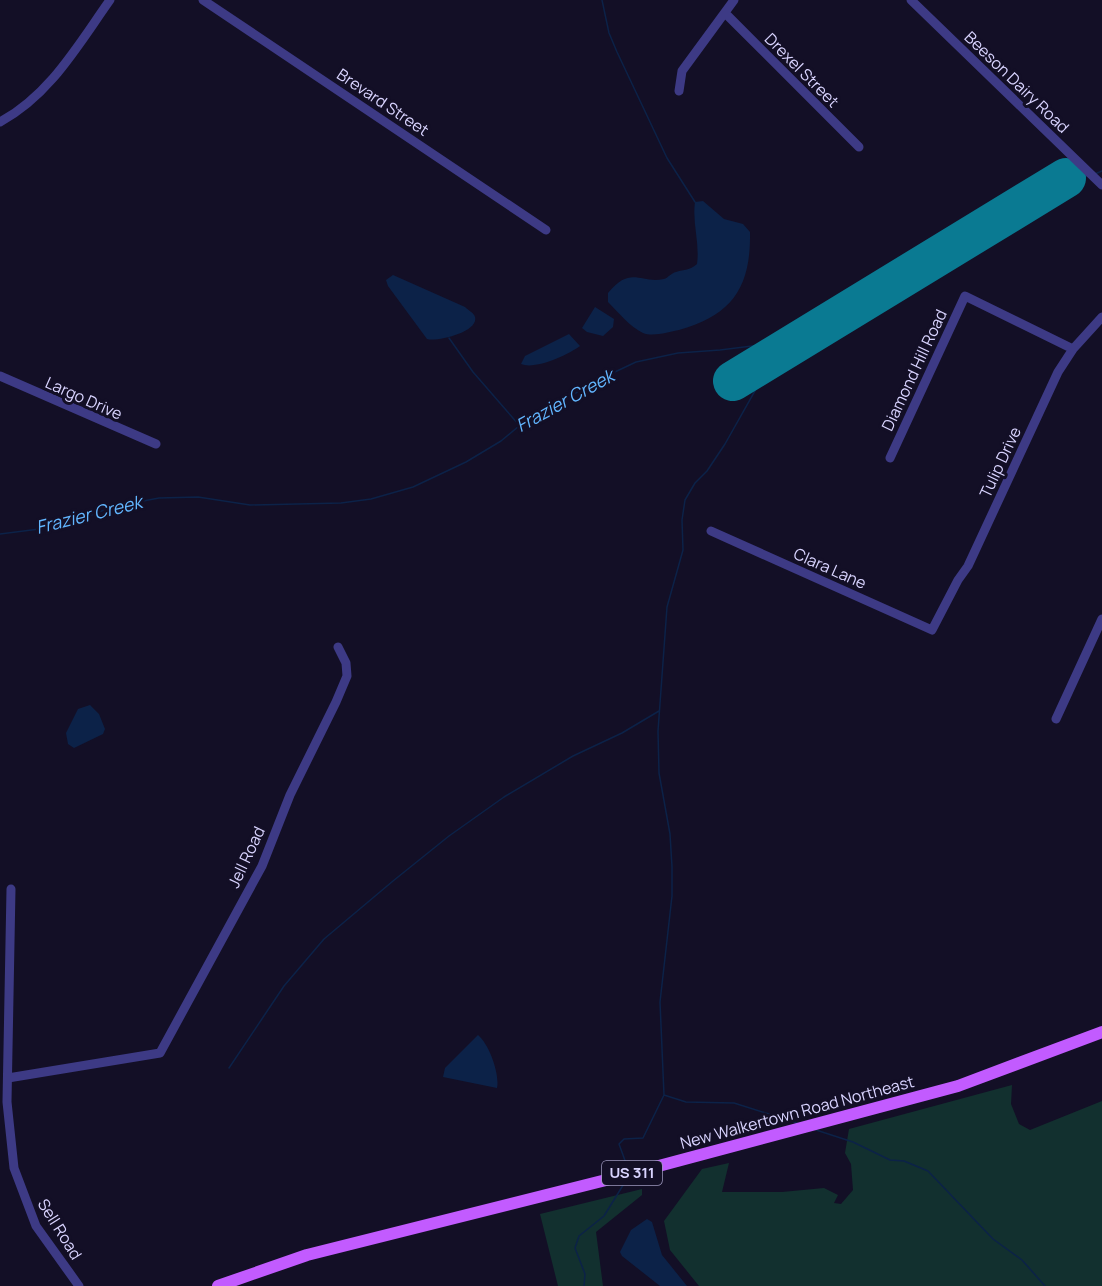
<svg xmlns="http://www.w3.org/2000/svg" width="1102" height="1286" font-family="Manrope,sans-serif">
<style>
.green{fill:#12302f}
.water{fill:#0c2248}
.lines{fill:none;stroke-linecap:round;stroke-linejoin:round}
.stream{stroke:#0c2248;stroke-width:1.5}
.runway{stroke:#0a7a92;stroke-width:40}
.minor{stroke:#3d3a85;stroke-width:9}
.major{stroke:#c25bff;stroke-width:12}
.labels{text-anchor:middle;stroke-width:6;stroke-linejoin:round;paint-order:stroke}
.shield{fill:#130f26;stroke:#9e99be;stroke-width:1.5}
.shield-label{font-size:15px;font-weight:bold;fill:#d9d4ff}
.street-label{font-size:16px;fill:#d9d4ff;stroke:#130f26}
.water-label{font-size:18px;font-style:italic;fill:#62b6ff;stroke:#130f26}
</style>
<rect width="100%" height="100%" fill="#130f26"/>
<!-- green -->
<path class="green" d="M1012,1085L1011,1104L1019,1124L1030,1130L1102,1101V1286H699L670,1250L664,1221L702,1169L729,1163L722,1192H782L824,1188L838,1195L834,1203L841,1204L853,1190L851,1164L845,1153L849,1129Z
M642,1189V1195L596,1232L603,1286H558L540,1214Z"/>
<!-- water -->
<path class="water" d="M703,201L724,219L743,224L750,232C751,288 732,315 679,330C669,332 653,337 643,333C630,327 618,312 608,302V293C631,265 640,284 664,279C668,278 671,273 676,272C685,269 689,271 697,264C700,243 692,223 695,202Z
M393,275L465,307C468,310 474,313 475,317C479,332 437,342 427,339L388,286L386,280Z
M595,307L614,319L613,327L603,336L587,332L582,328Z
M569,334L580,346C568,355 535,370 521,364L525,356Z
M90,705L99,714L105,729L103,734L74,748L68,744L66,733L78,709Z
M478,1035C489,1044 500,1074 497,1088L443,1077L445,1068Z
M647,1219L652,1222L662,1255L687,1286H660L622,1256L620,1252L631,1230Z"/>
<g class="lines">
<!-- stream -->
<path class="stream" d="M602,0L609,33L617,52L667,158L695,202
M1095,174L1102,171
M449,338L473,372L519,425
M0,534L63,526L112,507L159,498L198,497L250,505L341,503L371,499L413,487L466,462L501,441L519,426L600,379L636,362L678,353L720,350L783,342L827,327L890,296L935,268L969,239L1035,191L1087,176
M229,1068L284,986L324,939L393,881L449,836L504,797L573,756L622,733L659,711
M664,1095L686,1102L734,1103L797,1123
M816,1130L853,1142L890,1160L904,1161L928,1171L993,1239L1022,1260L1045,1286
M627,1166L619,1144L624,1139L643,1138L664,1095L660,1002L672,896V867L670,834L659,773L658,731L667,607L683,550L682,520L685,500L695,483L707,471L725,444L782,343
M584,1286L585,1274L575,1248L579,1236L604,1216L625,1182"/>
<!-- runway -->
<path class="runway" d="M733,381L1066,178"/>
<!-- minor -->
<path class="minor" d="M203,0L546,230
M911,0L1102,185
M725,13L859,147
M679,91L682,71L734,0
M0,122C50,95 78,45 110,0
M0,376L156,444
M890,458L965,296L1073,349
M711,531L932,630L958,580L968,566L1058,372L1073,349L1102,317
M1056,719L1102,619
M11,889L7,1102L14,1168L36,1226L79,1286
M8,1078L160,1053L262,866L290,795L336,702L347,676L346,663L338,647"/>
<!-- major -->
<path class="major" d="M218,1286L307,1255L610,1179L958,1086L1102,1032"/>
</g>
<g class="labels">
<!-- shield labels -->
<rect class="shield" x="602" y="1161" width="60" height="24" rx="4.5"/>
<g class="shield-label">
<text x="632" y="1178">US 311</text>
</g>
<!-- street labels -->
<g class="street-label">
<text transform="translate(802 70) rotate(45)" y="6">Drexel Street</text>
<text transform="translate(1017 82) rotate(44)" y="6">Beeson Dairy Road</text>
<text transform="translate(383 102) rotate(34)" y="6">Brevard Street</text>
<text transform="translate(914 370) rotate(-65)" y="6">Diamond Hill Road</text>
<text transform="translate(84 398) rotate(24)" y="6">Largo Drive</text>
<text transform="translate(1000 462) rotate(-65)" y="6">Tulip Drive</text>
<text transform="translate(830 568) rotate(24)" y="6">Clara Lane</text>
<text transform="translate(246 857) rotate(-65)" y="6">Jell Road</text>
<text transform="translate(797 1112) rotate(-15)" y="6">New Walkertown Road Northeast</text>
<text transform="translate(60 1229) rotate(58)" y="6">Sell Road</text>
</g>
<!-- water labels -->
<g class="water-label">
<text transform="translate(565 401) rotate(-29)" y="6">Frazier Creek</text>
<text transform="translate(89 515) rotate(-14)" y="6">Frazier Creek</text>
</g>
</g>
</svg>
